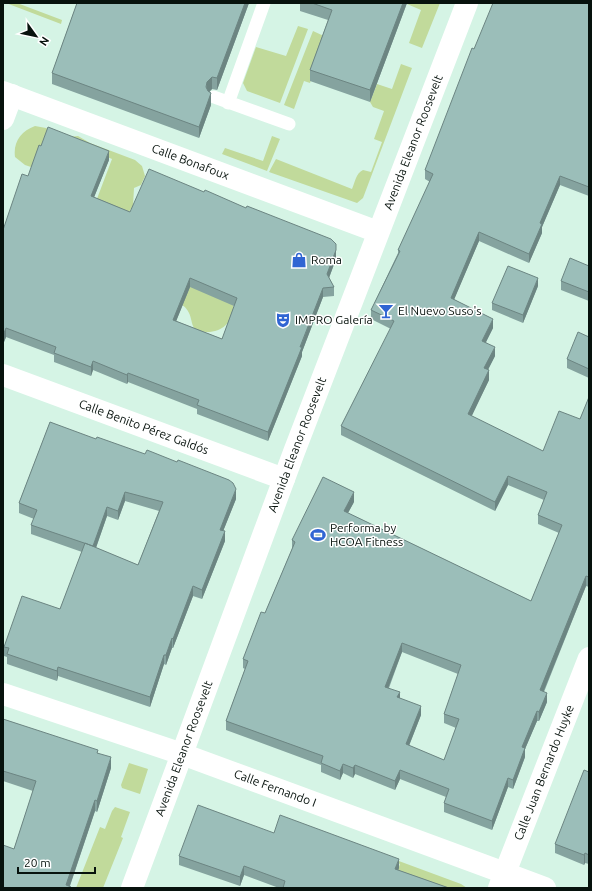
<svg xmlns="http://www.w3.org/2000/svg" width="592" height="891" font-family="Ubuntu,sans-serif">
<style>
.green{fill:#c1da9b}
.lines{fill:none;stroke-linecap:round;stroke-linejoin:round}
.lane{stroke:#fff;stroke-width:13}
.street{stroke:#fff;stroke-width:22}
.secondary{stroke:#fff;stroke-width:22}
.wall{fill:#85a39f;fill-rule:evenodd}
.shaded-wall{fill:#6c8582}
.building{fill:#9bbeb9;stroke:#6c8582;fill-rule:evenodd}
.labels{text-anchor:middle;stroke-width:3;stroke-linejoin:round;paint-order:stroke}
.street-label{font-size:12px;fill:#07120d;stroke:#fff}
.poi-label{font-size:12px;fill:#07120d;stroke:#fff;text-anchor:start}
</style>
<rect width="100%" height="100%" fill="#d5f4e5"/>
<!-- green -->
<path class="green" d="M6,3H17L62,20L61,24Z
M407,3H440L422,48L409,43L421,10L407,4Z
M298,26L308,29L280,103L247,91L243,83L256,47L286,56Z
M313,31L326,37L310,83L304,81L294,109L284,105Z
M401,64L412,68L363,198L357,203L269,172L276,159L352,189C355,182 356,173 363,170L371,172L382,142L374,139L384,111L373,107L370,102L377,84L392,89Z
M35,126L46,128L59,135L69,137L78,136L90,143L135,160L142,166L145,176L141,185L134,188L133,206L124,219L95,204L112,159L93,151L34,168L25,165L15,157C13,142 21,131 35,126Z
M272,136L280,139L267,171L222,154L225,148L263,161Z
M159,269L233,305C234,321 223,332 207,332C203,332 198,331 195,329C190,324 193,312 182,305C173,299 160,296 150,292Z
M129,763L148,769L140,794L122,788L121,785Z
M115,807L130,812L121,837L123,838L103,888H76L100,827L105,829L112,811Z
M388,857L461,884L467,888H424L395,878L400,864L387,859Z"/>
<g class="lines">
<!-- lane -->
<path class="lane" d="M214,97L289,124
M228,103L264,3"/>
<!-- street -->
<g class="street">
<path id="s1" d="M3,92L378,232"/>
<path d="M3,119L12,95"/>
<path id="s2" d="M3,375L284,479"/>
<path id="s3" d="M3,694L182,754L545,888"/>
<path id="s4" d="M499,888L589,658"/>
</g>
<!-- secondary -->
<path class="secondary" id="s5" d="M132,888L182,754L294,452L467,3"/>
</g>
<!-- wall -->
<path class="wall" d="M77,3H249L217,90L212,89L210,91L211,105L199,138L52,84V73Z
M300,3H407L370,102L310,81V70L328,20L300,11Z
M589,3V196L560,185L542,227V233L529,263L479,241L454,299L493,328L486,342L495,356L488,370L489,380L471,416L543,451L580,419L589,397V587L586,586L544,692L547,702L539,721H537L525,749V757L513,789L508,787L492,830L444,812V803L446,797L400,779L395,790L355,774L353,778L343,773L340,780L321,772V765L226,730V721L245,669L243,668V659L265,613L292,549V540L354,502L348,513L531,601L559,533L538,524V515L544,500L508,485L495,511L341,435V426L391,329L371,319V310L398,253V250L430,182L425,179V170L474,49ZM402,652L458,674L444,714V723L456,728L444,760L409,746L421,715L400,698L389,688Z
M109,160L94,197L130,212L336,259L329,278L334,287V296L323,297L302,352V356L268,441L197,414V409L128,382L127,384L93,370L91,376L54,362V355L6,337L4,342L3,341V230L28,176ZM190,287L234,306L222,339L176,321Z
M589,266V301L561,290V281Z
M538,286L523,323L492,310V303Z
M589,337V378L567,368V359Z
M50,422L236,499L223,531L225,541L202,599L193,596L173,648H172L166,665L164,664L150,707L58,676L57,681L7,664V657L4,656V647L60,609L82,552L31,534V525L34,519L19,513V503ZM125,501L159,511L138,565L96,548L107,516L118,520Z
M3,719L98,753L111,768L97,812L95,811L70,886L71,888L14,849L33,791L3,781Z
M589,772V864L585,863L584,865L555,853V844Z
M274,833L399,868L398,870L449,888H279L244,875L240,886L179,865V856Z"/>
<!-- shaded-wall -->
<path class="shaded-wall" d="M245,3H249L217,90V78Z
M403,3H407L370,102V90Z
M212,77V89L207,94L206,99L207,82Z
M211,93V105L199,138V127Z
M109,151V160L91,205V196Z
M560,176V185L542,227V233L529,263V254L540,223Z
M479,232V241L451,307V298Z
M336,244V259L327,283V274Z
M190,278V287L173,329V320Z
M538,278V286L523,323V315Z
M323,288V297L302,352V356L268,441V432Z
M493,319V328L482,350V341Z
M6,328V337L4,342V333Z
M495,347V356L484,377V368Z
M93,361V370L91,376V367Z
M489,370V380L468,424V414Z
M128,373V382L127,384V375Z
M508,476V485L495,511V502Z
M236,489V499L220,539V530Z
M125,492V501L118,520V511Z
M354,492V502L344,520V511Z
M107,507V516L93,556V546Z
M225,531V541L202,599V590Z
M586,576V586L540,700V690Z
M193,586V596L173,648V639Z
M172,638V648L166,665V655Z
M402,643V652L385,696V687Z
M164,655V664L150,707V697Z
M58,667V676L57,681V671Z
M400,692V701L397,697Z
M547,693V702L539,721V712Z
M421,706V715L406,753V744Z
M537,711V721L525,749V757L513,789V780L522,747Z
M111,757V768L97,812V801Z
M343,764V773L340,780V771Z
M355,765V774L353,778V768Z
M400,770V779L395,790V781Z
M508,778V787L492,830V821Z
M95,800V811L69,888L66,885Z
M585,853V863L584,865V855Z
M399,859V868L395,878V869Z
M244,866V875L240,886V877Z"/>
<!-- building -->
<path class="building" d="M77,3H245L217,78L212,77L207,82L206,87L208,91L211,93L199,127L52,73Z
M312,3H403L370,90L310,70L332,10Z
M493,3H589V187L560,176L540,223L542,224L529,254L479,232L451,298L493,319L482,341L495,347L484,368L489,370L468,414L543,451L559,411L580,419L589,397V577L586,576L540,690L547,693L539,712L537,711L522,747L525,748L513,780L508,778L492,821L444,803L449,789L400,770L395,781L355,765L353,768L343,764L340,771L321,763L323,756L226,721L248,661L243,659L261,612L265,613L295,542L292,540L323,477L354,492L344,511L531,601L562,525L538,515L547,492L508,476L495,502L341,426L394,321L371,310L400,251L398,250L433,174L425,170L472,48L474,49ZM402,643L461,665L444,714L459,719L444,760L406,744L421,706L397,697L400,692L385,687Z
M48,127L109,151L91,196L130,212L149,169L204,192L205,190L246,208L247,206L331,239L336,244V250L327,274L334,287L323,288L300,347H302L268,432L197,405L199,400L128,373L127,375L93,361L91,367L54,353L56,347L6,328L4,333L3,332V230L22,174L28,176L39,145L41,146ZM190,278L237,298L222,339L173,320Z
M570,258L589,266V292L561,281Z
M508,266L538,278L523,315L492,303Z
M578,332L589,337V369L567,359Z
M50,422L96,439L97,437L145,454L147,450L177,462L178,460L229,480L233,483L236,489L220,530L225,531L202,590L193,586L173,639L172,638L166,655H164L150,697L58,667L57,671L7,654L9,648L4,647L22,596L60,609L85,543L138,565L163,502L125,492L118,511L107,507L93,546L31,525L37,510L19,503Z
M3,719L98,750L97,753L111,757L97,801L95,800L66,885L71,887V888H3V845L14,849L36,781L3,771Z
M584,770L589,772V855L585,853L584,855L555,844Z
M198,805L274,833L280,815L399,859L395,869L449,888H283L285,881L244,866L240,877L179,856Z"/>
<!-- icons -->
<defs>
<g id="shop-bare" transform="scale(1.2)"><path d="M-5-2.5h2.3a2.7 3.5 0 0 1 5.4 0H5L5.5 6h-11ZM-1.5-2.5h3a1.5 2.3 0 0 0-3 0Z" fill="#3065d3" stroke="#fff" stroke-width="2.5" paint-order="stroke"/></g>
<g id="bar-bare" transform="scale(1.2)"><path d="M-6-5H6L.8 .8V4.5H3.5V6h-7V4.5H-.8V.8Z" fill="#3065d3" stroke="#fff" stroke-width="2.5" paint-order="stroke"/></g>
<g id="theatre-bare" transform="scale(1.2)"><path d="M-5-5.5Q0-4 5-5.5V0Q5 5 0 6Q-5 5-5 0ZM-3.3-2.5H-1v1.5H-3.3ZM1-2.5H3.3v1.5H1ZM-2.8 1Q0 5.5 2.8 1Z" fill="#3065d3" stroke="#fff" stroke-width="2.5" paint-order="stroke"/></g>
<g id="stadium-bare" transform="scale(1.2)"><path d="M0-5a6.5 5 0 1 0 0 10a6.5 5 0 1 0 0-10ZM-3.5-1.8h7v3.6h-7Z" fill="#3065d3" stroke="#fff" stroke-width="2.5" paint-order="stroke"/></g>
</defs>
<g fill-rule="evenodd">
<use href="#shop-bare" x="299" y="260"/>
<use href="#bar-bare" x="386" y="311"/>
<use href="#theatre-bare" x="283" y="320"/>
<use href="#stadium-bare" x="318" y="535"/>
</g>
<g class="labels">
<!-- street labels -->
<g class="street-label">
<text dy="4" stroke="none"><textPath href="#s5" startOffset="797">Avenida Eleanor Roosevelt</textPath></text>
<text dy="4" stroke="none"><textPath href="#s1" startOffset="200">Calle Bonafoux</textPath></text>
<text dy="4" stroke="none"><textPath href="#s2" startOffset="150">Calle Benito Pérez Galdós</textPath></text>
<text dy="4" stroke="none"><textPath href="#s5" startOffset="473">Avenida Eleanor Roosevelt</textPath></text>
<text dy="4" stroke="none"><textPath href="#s5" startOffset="149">Avenida Eleanor Roosevelt</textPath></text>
<text dy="4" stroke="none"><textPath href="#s4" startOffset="124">Calle Juan Bernardo Huyke</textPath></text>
<text dy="4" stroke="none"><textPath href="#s3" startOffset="288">Calle Fernando I</textPath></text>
</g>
<!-- poi labels -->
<g class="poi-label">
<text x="311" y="264">Roma</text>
<text x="398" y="315">El Nuevo Suso's</text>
<text x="295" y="324">IMPRO Galería</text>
<text x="330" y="532">Performa by<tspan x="330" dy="14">HCOA Fitness</tspan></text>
</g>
</g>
<!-- border -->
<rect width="592" height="891" fill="none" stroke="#07120d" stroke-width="8"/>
<!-- north arrow -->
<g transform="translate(36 36) rotate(123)" stroke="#ffffff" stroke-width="3" paint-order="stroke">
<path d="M0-3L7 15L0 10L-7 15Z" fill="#07120d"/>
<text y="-6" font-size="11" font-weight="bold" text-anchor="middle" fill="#07120d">N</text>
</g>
<!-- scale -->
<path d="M18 867v6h77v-6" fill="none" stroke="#07120d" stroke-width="2"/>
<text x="24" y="867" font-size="12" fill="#07120d" stroke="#ffffff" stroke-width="3" paint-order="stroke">20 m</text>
</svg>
